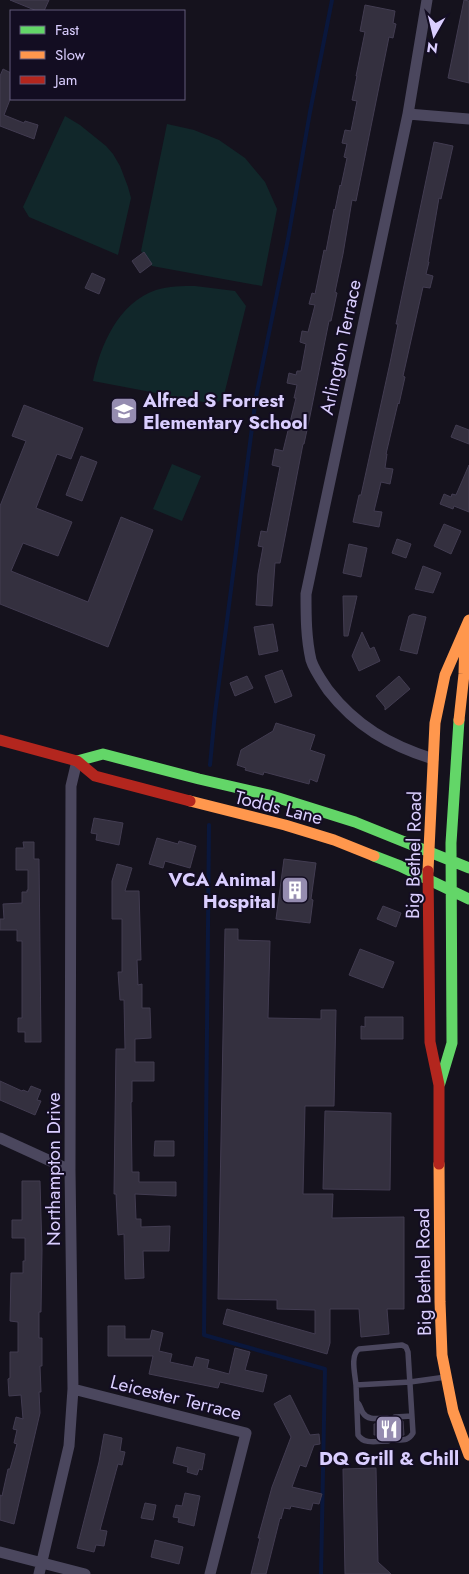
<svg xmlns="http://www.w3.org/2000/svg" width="469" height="1574" font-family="Jost,sans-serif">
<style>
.green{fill:#11272a}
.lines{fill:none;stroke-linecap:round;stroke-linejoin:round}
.stream{stroke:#0a173c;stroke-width:4}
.building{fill:#34303f;stroke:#423c51}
.lane{stroke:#4b475e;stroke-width:5.5}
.street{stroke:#4b475e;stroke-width:11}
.fast{stroke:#63d668;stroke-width:11}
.slow{stroke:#ff974d;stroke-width:11}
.jam{stroke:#b3261e;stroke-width:11}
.labels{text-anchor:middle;stroke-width:4;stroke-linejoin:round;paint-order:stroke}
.street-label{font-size:19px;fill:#daceff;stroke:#130d22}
.poi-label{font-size:19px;font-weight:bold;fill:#daceff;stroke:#130d22;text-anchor:start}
</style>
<rect width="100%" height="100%" fill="#15121d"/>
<!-- green -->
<path class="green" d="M65,116L80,125L106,146L113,154L120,166L128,187L131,198L118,255L29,217L23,207Z
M167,124L194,130L219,140L245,158L265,182L277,209L262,286L152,266L141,251Z
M195,286L235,291L246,306L223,399L214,404L93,381C100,346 118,303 156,290C169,286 182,286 195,286Z
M172,464L201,476L182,521L153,509Z"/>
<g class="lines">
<!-- stream -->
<path class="stream" d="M210,765L215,713L256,397L288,239L310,112L332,0
M209,825L204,1335L325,1369L321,1574"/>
</g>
<!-- building -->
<path class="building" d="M10,0H49L44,11H37Z
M464,0L469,1V83L448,78Z
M365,5L395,11L393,23L396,24L393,38L389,37L356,201L352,200L343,254L335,292L337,293L331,321H329L310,416L304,444H303L280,563H275L272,606L256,605L258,574L263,547L258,546L261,531L267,532L280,467L272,465L275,449L283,451L296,398H294L297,385L287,383L289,373L296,375L297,371H301L306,344L300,342L302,331L308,332L315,305L309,304L312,293L315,294L324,250L326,251L334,209L335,210L340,185L341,186L347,158L344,157L347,144L342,143L345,130L351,131L357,101L352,100L357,76H356L365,32L360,31Z
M3,69L11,73V97L4,115L24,123L25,121L38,125L34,139L0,126V76Z
M434,142L453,146L441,199L439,198L428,262H429L426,274L433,276L430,288L423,287L403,376L405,377L399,404L398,403L386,454H387L385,468L393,469L390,484L381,482L374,511L382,512L379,527L353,522L359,495H361L390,363L398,324H396Z
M144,252L152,264L140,273L132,261Z
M92,273L105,279L99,294L85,288Z
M24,405L83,428L71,459L57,454L36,508L72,522L58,556L23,543L11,571L88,602L121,517L153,530L108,647L0,604V506L26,441L12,436Z
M456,425L469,430V444L451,437Z
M81,456L97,462L82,501L66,495Z
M469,465V512L454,506L453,509L440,504L444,494L451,497L452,494L456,495Z
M444,524L461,531L451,554L434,546Z
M397,539L411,544L406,558L392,553Z
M349,544L367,548L361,577L343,573Z
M423,566L441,573L433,593L415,589Z
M343,596H357L348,636H344Z
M413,614L426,617L417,654L400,650L409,616Z
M273,624L278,651L259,655L254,627Z
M362,632L370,649L374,647L380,661L359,671L352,656Z
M282,670L292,696L275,703L265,676Z
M247,676L253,688L235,696L230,683Z
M399,676L410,689L385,710V707L376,696Z
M276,723L315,735L310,750L325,755L317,782L310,779L309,784L264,772L263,775L245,770L246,768L237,765L241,750L273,731Z
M94,818L123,823L119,845L96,840L97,834L91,833Z
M157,838L178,844L179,841L196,846L190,868L165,861L163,868L149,864Z
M23,842H34V859H39L41,1042H25V1032H18V1018H22V941H17V930H0V919H4L3,904L22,903V892H27V890H28V870H16V848H24Z
M284,859L316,863L311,899L313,900L310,923L276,919Z
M117,864L132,868L125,891H139L141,960H137L138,985L142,984V1008H150L151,1038L135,1039V1062H154V1081H132V1102H131L132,1172H139V1182H176V1196L135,1194L136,1219H141V1227L170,1226L169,1251H143L144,1278L125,1279L124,1234L118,1235L116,1194H114L116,1049H125L124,1000H120L118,972H122V919H112V881Z
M383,906L401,913L396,927L377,919Z
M225,929H238V940L270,941L268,1018L321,1019V1010H336L334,1106H305L303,1194H333L332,1218L404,1217V1309H387L389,1334L361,1337L359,1309H330V1343L327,1354L223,1324L227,1309L315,1334V1310L277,1309V1300L218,1299Z
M360,949L394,962L383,988L349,975Z
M365,1017H403V1039H361V1026L365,1027Z
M0,1081L22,1091L23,1090L28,1092L31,1086L41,1090L37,1100L41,1101L35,1115L0,1100Z
M325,1111L391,1113L390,1190L323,1189Z
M155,1141H174V1156H154Z
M22,1181H40L42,1250L41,1312H39V1338H42V1366H40L41,1392H39L40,1413L14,1524L0,1520V1495L2,1496L8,1469H10L17,1444L14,1443L17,1430L13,1429L16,1417L23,1419L21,1395L9,1396L8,1379L10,1378V1352H18V1322L10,1321L11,1273H23V1261H25V1238H12V1220H22Z
M108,1326H125V1339H150L152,1330L163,1333L159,1351L172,1354L170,1362L193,1367L196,1357L209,1360L207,1368L229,1374L235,1348L250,1352L245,1370L267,1375L263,1392L220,1382L218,1388L149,1374L153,1356H108Z
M290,1395L310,1435L319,1434L320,1444L314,1445L306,1467L300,1465L292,1487L322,1494L319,1504L313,1503L311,1510L291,1506L290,1509L284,1508L281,1519L280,1518L266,1574H251L260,1538H258L272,1487L291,1437L274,1404Z
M391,1420L403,1421L404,1435L390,1437L388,1436V1434L374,1435V1424L387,1423Z
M104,1434L122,1438L120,1451L125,1452L122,1465L118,1464L100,1530L107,1531L104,1546L96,1545L94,1552L77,1548L99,1462Z
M177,1447L205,1454L202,1470L199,1469L197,1475L187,1472L188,1467L173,1463Z
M376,1468L378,1562L391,1574H345L343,1469Z
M185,1493L200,1496L194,1526L178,1522L179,1518L173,1517L176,1505L182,1506Z
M145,1503L156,1505L153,1520L141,1518Z
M155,1540L183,1547L179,1564L151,1557Z"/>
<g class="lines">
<!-- lane -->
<path class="lane" d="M356,1385L358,1435C364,1445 378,1441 388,1441
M357,1402C361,1406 360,1408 363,1413C368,1421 379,1418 387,1418
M395,1417L412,1416
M397,1440C405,1440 409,1440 413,1433L408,1352L406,1347L402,1345L359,1349C350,1355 355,1374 356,1385L410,1382L446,1377"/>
<!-- street -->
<path class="street" d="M427,0L408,114L306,594C306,616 306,638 311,660C314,670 322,681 328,690C356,726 389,745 433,759
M408,114L469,119
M0,1138L70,1170
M73,1389L246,1433L210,1574
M0,1552L85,1574
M39,1574L69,1446L73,1389L70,1170L71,786L77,761"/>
<!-- fast -->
<path class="fast" d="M77,761L103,754L199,779L269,795L355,822L469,868
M374,856L400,866L469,899
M440,1083L452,1043L451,843L459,720"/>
<!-- slow -->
<path class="slow" d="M459,720L464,674L465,637
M190,801L285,825L334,840L374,856
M428,871L435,723L445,675L469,620
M439,1164L440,1302L442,1355L453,1411L469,1455"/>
<!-- jam -->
<path class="jam" d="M0,740L77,761L95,776L190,801
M428,871L430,1042L439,1085V1164"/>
</g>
<!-- icons -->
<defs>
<g id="school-square" transform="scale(1.4375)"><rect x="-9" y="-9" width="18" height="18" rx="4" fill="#958cb0" stroke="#130d22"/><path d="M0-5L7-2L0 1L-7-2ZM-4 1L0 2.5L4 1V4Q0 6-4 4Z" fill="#fff"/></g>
<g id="building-square" transform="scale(1.4375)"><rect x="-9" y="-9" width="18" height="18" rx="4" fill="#958cb0" stroke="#130d22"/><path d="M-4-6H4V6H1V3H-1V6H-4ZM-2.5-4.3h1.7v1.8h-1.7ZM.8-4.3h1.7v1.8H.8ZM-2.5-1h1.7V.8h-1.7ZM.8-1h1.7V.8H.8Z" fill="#fff"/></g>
<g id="restaurant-square" transform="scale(1.4375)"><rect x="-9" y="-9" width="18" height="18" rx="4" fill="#958cb0" stroke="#130d22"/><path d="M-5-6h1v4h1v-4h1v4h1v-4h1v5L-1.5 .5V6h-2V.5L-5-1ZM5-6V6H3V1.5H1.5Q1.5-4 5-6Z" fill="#fff"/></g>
</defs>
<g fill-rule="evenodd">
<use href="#school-square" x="124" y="411"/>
<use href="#building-square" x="295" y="890"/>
<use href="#restaurant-square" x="389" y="1429"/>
</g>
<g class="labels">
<!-- street labels -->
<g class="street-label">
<text transform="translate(340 347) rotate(-78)" y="7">Arlington Terrace</text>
<text transform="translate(279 807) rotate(14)" y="7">Todds Lane</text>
<text transform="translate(413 855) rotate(-89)" y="7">Big Bethel Road</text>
<text transform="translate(53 1169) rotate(-90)" y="7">Northampton Drive</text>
<text transform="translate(423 1272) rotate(-91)" y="7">Big Bethel Road</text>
<text transform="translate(176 1397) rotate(14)" y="7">Leicester Terrace</text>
</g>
<!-- poi labels -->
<g class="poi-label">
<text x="143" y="407">Alfred S Forrest<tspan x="143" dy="22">Elementary School</tspan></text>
<text x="276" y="886" text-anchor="end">VCA Animal<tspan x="276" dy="22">Hospital</tspan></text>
<text x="389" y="1465" text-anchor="middle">DQ Grill &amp; Chill</text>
</g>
</g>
<!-- legend -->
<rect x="10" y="10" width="175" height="90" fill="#130d22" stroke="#635a7a"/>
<rect x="20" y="26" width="25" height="8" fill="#63d668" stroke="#635a7a"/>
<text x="55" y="35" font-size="15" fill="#daceff">Fast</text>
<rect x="20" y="51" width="25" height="8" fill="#ff974d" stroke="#635a7a"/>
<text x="55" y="60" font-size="15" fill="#daceff">Slow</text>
<rect x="20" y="76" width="25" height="8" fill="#b3261e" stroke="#635a7a"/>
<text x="55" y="85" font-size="15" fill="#daceff">Jam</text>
<!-- north arrow -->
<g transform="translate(434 35) rotate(188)" stroke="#130d22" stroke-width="4" paint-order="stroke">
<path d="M0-4L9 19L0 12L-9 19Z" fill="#daceff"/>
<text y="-8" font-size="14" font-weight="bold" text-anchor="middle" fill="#daceff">N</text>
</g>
</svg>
